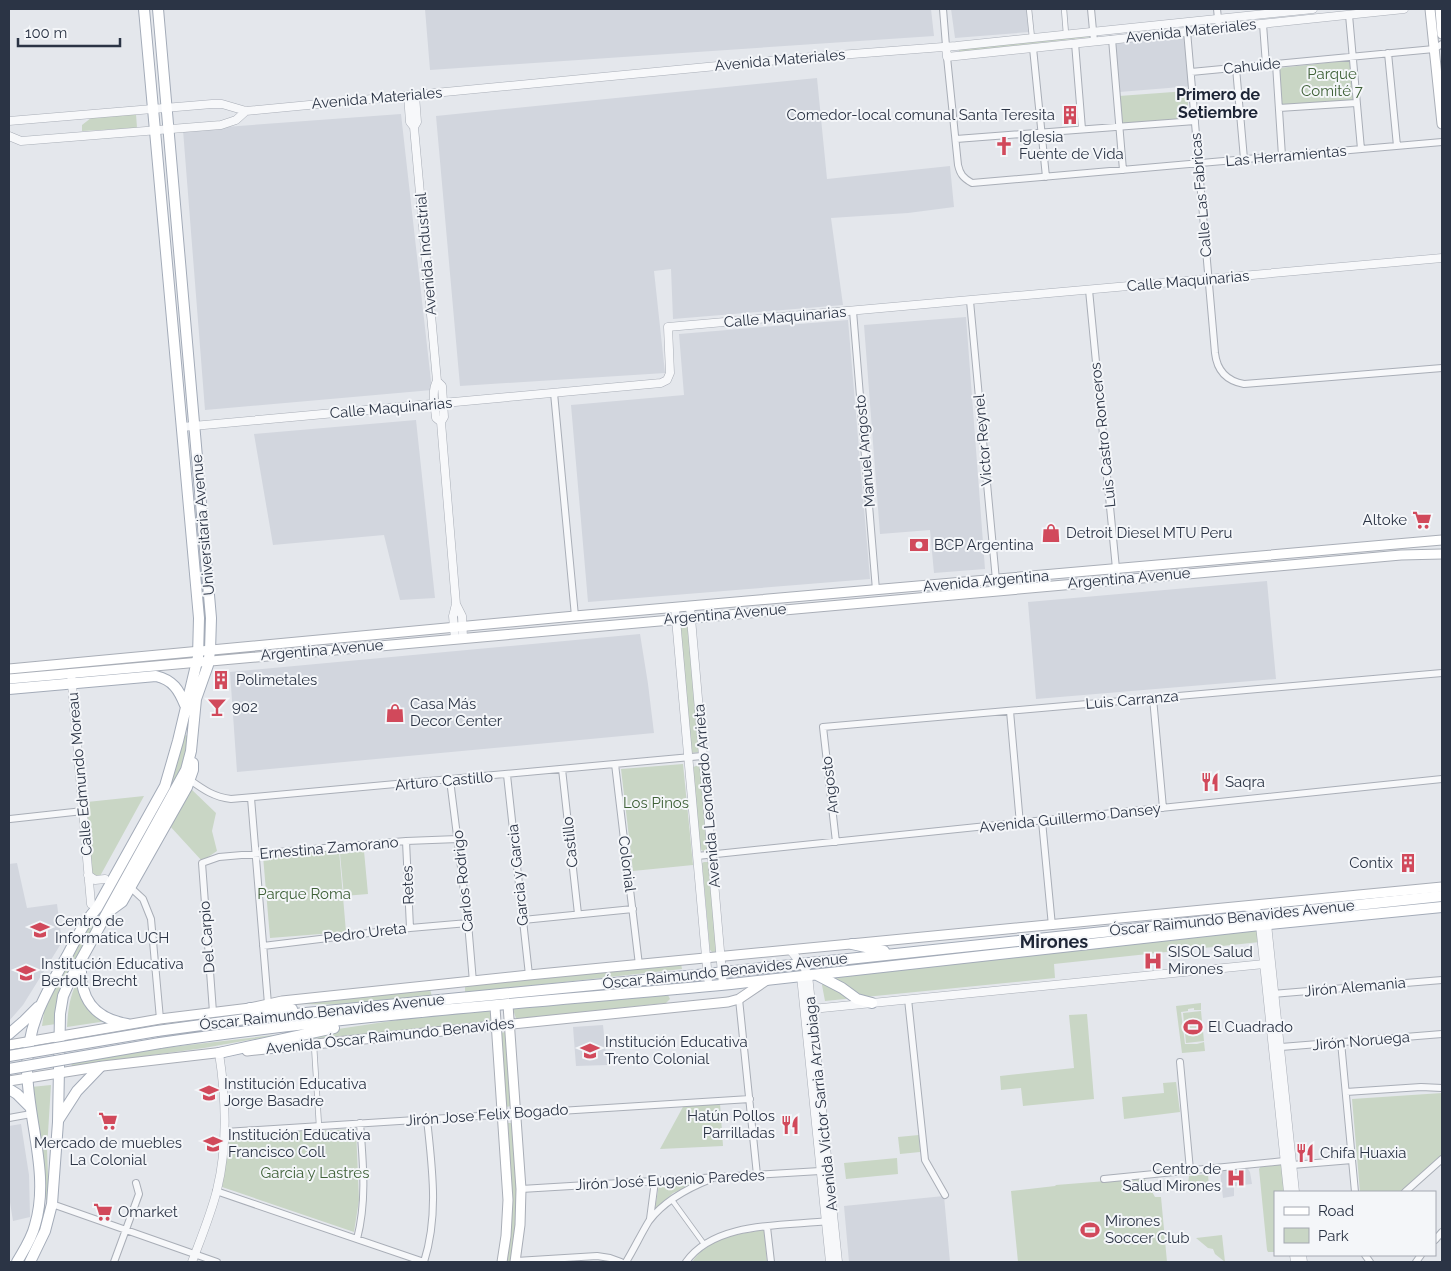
<svg xmlns="http://www.w3.org/2000/svg" width="1451" height="1271" font-family="Raleway,sans-serif">
<style>
.built{fill:#d2d6de}
.green{fill:#c9d6c5}
.lines{fill:none;stroke-linecap:round;stroke-linejoin:round}
.pedestrian-casing{stroke:#a9aeb7;stroke-width:6}
.minor-casing{stroke:#a9aeb7;stroke-width:8}
.tertiary-casing{stroke:#a9aeb7;stroke-width:9}
.secondary-casing{stroke:#a9aeb7;stroke-width:11}
.primary-casing{stroke:#a3abb8;stroke-width:12}
.pedestrian{stroke:#f7f8fa;stroke-width:4.5}
.minor{stroke:#f7f8fa;stroke-width:6}
.tertiary{stroke:#f7f8fa;stroke-width:8}
.secondary{stroke:#fff;stroke-width:9}
.primary{stroke:#fff;stroke-width:10}
.primary-bridge-casing{stroke:#a3abb8;stroke-width:12;stroke-linecap:butt}
.primary-bridge{stroke:#fff;stroke-width:10}
.labels{text-anchor:middle;stroke-width:4;stroke-linejoin:round;paint-order:stroke}
.street-label{font-size:15px;fill:#2b3445;stroke:#f4f6f9}
.park-label{font-size:15px;fill:#3f6138;stroke:#f4f6f9}
.poi-label{font-size:15px;fill:#2b3445;stroke:#f4f6f9;text-anchor:start}
.neighbourhood-label{font-size:16px;font-weight:bold;fill:#1d2536;stroke:#f4f6f9}
.quarter-label{font-size:18px;font-weight:bold;fill:#1d2536;stroke:#f4f6f9}
</style>
<rect width="100%" height="100%" fill="#e4e7ec"/>
<!-- built -->
<path class="built" d="M425,9H931L934,36L430,70Z
M951,9H1027L1029,32L955,38Z
M1189,34L1193,86L1119,92L1115,41Z
M817,78L827,179L950,166L954,207L908,213L831,218L843,305L673,319L671,269L654,271L665,373L460,386L436,116Z
M401,114L432,390L205,410L183,130Z
M966,317L985,569L934,573L930,530L880,534L864,325Z
M848,320L870,579L588,602L571,405L684,395L679,334Z
M416,420L435,598L400,600L384,535L273,545L254,434Z
M1267,581L1276,679L1036,699L1028,602Z
M640,634L648,684L654,733L237,772L230,672Z
M17,863L27,908L57,904L62,942L23,1005L9,1021V864Z
M603,1025L607,1065L576,1066L573,1027Z
M21,1124L29,1175L30,1217L13,1221L9,1196V1126Z
M1248,1169L1250,1172L1252,1184L1234,1186V1196L1223,1198L1220,1171Z
M944,1196L950,1262H849L844,1206Z"/>
<!-- green -->
<path class="green" d="M1090,32L1091,37L959,52L958,46Z
M1354,60L1358,101L1282,106L1279,68Z
M1187,91L1189,119L1122,124L1119,96Z
M136,114L137,128L82,131V125L91,118Z
M688,622L700,750V752L691,753L679,623Z
M182,734L188,736L183,762L177,777L62,987L56,1008V1024L42,1026L44,1012L60,977L174,767Z
M683,764L693,865L633,871L621,769Z
M699,765L701,766L709,850L703,851L700,849L693,771V767Z
M190,788L216,813L212,831L217,851L202,861L168,824Z
M144,796L99,878L92,875L87,802Z
M339,850L346,932L270,938L263,856Z
M364,851L368,894L344,896L340,854Z
M704,862H710L718,951L712,952L710,950L702,863Z
M1257,930L1259,932L1260,942L1054,964L1055,978L825,1001L822,985L828,977Z
M681,964L682,969L465,993V986Z
M79,978V984L107,1021L67,1027C68,1009 70,994 79,978Z
M430,989L432,997L361,1005L297,1004Z
M668,995L670,999L666,1003L516,1019L513,1009Z
M1201,1003V1010H1194V1008L1188,1009V1011L1181,1012L1185,1044H1197L1204,1042L1205,1051L1182,1053L1176,1006Z
M488,1011L491,1012L492,1018L491,1021L273,1043L325,1031L417,1017Z
M1201,1011L1204,1041L1186,1043L1183,1013Z
M1087,1014L1094,1099L1023,1106L1021,1088L1001,1090L1000,1076L1074,1068L1069,1015Z
M506,1032L511,1106L506,1107L500,1033Z
M283,1034L204,1048L72,1066L71,1063L154,1049Z
M1176,1082L1180,1112L1124,1119L1122,1097L1164,1093L1163,1083Z
M51,1085L47,1149L49,1201L46,1200L31,1087Z
M1442,1093V1155L1436,1162L1401,1192H1360L1352,1099Z
M720,1103L723,1146L660,1149L684,1105Z
M508,1123H512C516,1168 523,1217 510,1262H505L511,1190Z
M356,1129L359,1200L354,1232L222,1187L230,1134Z
M919,1135L920,1152L900,1154L898,1137Z
M897,1158L898,1174L846,1179L844,1163Z
M1279,1164L1282,1166L1284,1192H1275V1252H1268L1267,1250L1259,1169L1261,1166Z
M1208,1174L1209,1188L1187,1191L1189,1176Z
M1144,1178L1155,1197H1161L1167,1262H1018L1011,1191L1055,1186L1056,1185Z
M702,1181L673,1193L655,1209L659,1184Z
M764,1230L767,1262H692C708,1238 737,1234 764,1230Z
M1222,1235L1225,1262L1215,1254L1213,1249L1208,1248L1196,1238Z"/>
<g class="lines">
<!-- pedestrian casing -->
<g class="pedestrian-casing">
<path id="pedestrian" d="M1029,9L1032,38
M1064,9L1066,34
M314,1045L319,1126
M672,1200L704,1244"/>
</g>
<!-- minor casing -->
<g class="minor-casing">
<path id="minor" d="M943,9L946,46
M1091,9L1094,41
M1217,9L1219,28
M1349,15L1361,149
M1263,24L1266,65
M1187,31L1215,353C1217,371 1227,381 1244,384L1442,368
M1112,39L1123,170
M1075,43L1082,129
M1033,48L1046,177
M1388,53L1397,146
M947,57L958,165C960,174 963,178 972,183L1442,142
M1276,64L1282,156
M1236,68L1244,159
M1191,72L1434,49L1442,44
M1279,108L1356,103
M956,139L1195,121
M1089,290L1117,579
M970,301L996,580
M853,311L876,590
M554,393L575,616
M1153,698L1163,808
M1010,711L1020,824
M615,764L639,965
M562,769L578,914
M507,775L529,975
M190,780C204,790 214,797 231,799L702,756
M450,780L468,923L473,982
M251,798L268,1004
M10,819L83,811
M1042,821L1052,926
M406,841L410,928
M836,842L823,727L1442,673
M697,856L1442,779
M130,887L143,899L151,919L160,1019
M523,920L633,909
M263,946L410,928L468,923
M1272,994L1442,980
M739,999L757,1175
M908,999L925,1160L945,1195
M213,1012L202,863L219,857L406,841L458,839
M1341,1042L1355,1192
M1281,1047L1442,1034
M1180,1062L1190,1170
M1346,1092L1421,1087L1442,1088
M9,1118L31,1114
M225,1132L750,1099
M1104,1179L1284,1161L1292,1165L1352,1160
M521,1189L820,1171
M216,1191L424,1262
M1405,1192L1442,1159
M52,1204L217,1262
M650,1219L655,1181
M767,1227L771,1262
M357,1239C367,1201 363,1162 360,1123
M1435,1240L1442,1232
M1365,1255L1370,1262
M516,1261L597,1256L610,1258L621,1262
M114,1262L139,1194L136,1183
M424,1262C439,1215 432,1167 427,1119
M626,1262C634,1249 641,1234 649,1221C664,1201 688,1188 711,1179
M686,1262C715,1221 784,1226 829,1221
M1416,1262L1421,1255"/>
</g>
<!-- tertiary casing -->
<g class="tertiary-casing">
<path id="tertiary" d="M946,46L947,57L1404,9
M408,95L410,122L414,127
M415,95L417,122L414,127L437,381L442,386L444,417L441,422L456,604L453,616L455,639
M9,121L212,104H222L246,111L800,58L956,46L1313,9
M9,136L21,141L221,125L236,120L246,111
M437,381C431,391 435,406 436,418L441,422
M182,427L661,383L667,380L670,373L668,327L1442,258
M456,604L462,616L463,638
M690,607L723,985
M675,608L708,979
M71,673L91,904
M88,875L95,880L105,879
M1247,907C1257,910 1263,915 1267,924L1295,1192
M1260,925L1288,1192
M791,951L804,967L808,975L838,1262
M801,976L830,1262
M812,1009L1264,964
M1294,1255L1295,1262
M1302,1255L1303,1262
M192,1262C201,1238 211,1214 217,1190C228,1145 226,1098 219,1053"/>
</g>
<!-- secondary casing -->
<g class="secondary-casing">
<path id="secondary" d="M1430,9L1442,124
M1440,9L1442,34
M9,669L575,616L1442,540
M9,679L1401,555L1442,554
M508,1005L521,1189L520,1225L515,1262
M495,1007L508,1200L506,1236L502,1262
M9,1045L160,1019L250,1008L282,1001L529,975L1442,887
M247,1051L728,1002L739,999L767,980
M9,1081L103,1066L224,1052"/>
</g>
<!-- primary casing -->
<g class="primary-casing">
<path id="primary" d="M9,689L156,676C173,680 179,690 185,705
M111,910L122,902L187,787L193,770V763
M852,944L884,951
M81,963C79,998 93,1018 127,1024
M817,975L842,988L857,999L872,1003
M250,1008L292,1009
M157,1031L253,1018L697,975L1442,896
M9,1034L24,1021L38,1007
M160,1043C349,1015 541,1002 731,984L1260,925L1442,907
M219,1053L334,1028
M9,1089L17,1094L30,1107
M59,1119L77,1091L100,1067
M17,1262C24,1250 32,1238 35,1225C50,1176 28,1120 27,1070C27,1024 45,995 67,956C76,939 84,922 97,908L165,786L178,741L198,657L199,618L144,9
M30,1262L45,1231L52,1204L58,1122L60,1014L63,996L71,978L186,770L191,751L196,699L208,665L210,651L211,618L158,9"/>
</g>
<!-- pedestrian -->
<use href="#pedestrian" class="pedestrian"/>
<!-- minor -->
<use href="#minor" class="minor"/>
<!-- tertiary -->
<use href="#tertiary" class="tertiary"/>
<!-- secondary -->
<use href="#secondary" class="secondary"/>
<!-- primary -->
<use href="#primary" class="primary"/>
<!-- primary-bridge casing -->
<g class="primary-bridge-casing">
<path id="primary-bridge" d="M9,1056L157,1031
M9,1069L160,1043"/>
</g>
<!-- primary-bridge -->
<use href="#primary-bridge" class="primary-bridge"/>
</g>
<!-- icons -->
<defs>
<g id="building-bare" transform="scale(1.5)"><path d="M-4-6H4V6H1V3H-1V6H-4ZM-2.5-4.3h1.7v1.8h-1.7ZM.8-4.3h1.7v1.8H.8ZM-2.5-1h1.7V.8h-1.7ZM.8-1h1.7V.8H.8Z" fill="#d1495b" stroke="#f4f6f9" stroke-width="2.5" paint-order="stroke"/></g>
<g id="church-bare" transform="scale(1.5)"><path d="M-1.2-6h2.4v3.5h3.3v2.4h-3.3V6h-2.4V-.1h-3.3v-2.4h3.3Z" fill="#d1495b" stroke="#f4f6f9" stroke-width="2.5" paint-order="stroke"/></g>
<g id="supermarket-bare" transform="scale(1.5)"><path d="M-6-5.5h2.5l.6 2H6L4.5 2H-2.5L-4.4-4H-6ZM-1.5 3.2a1.3 1.3 0 1 0 .1 0ZM3 3.2a1.3 1.3 0 1 0 .1 0Z" fill="#d1495b" stroke="#f4f6f9" stroke-width="2.5" paint-order="stroke"/></g>
<g id="shop-bare" transform="scale(1.5)"><path d="M-5-2.5h2.3a2.7 3.5 0 0 1 5.4 0H5L5.5 6h-11ZM-1.5-2.5h3a1.5 2.3 0 0 0-3 0Z" fill="#d1495b" stroke="#f4f6f9" stroke-width="2.5" paint-order="stroke"/></g>
<g id="bank-bare" transform="scale(1.5)"><path d="M-6-4H6V4H-6ZM0-2.3a2.3 2.3 0 1 0 0 4.6a2.3 2.3 0 1 0 0-4.6Z" fill="#d1495b" stroke="#f4f6f9" stroke-width="2.5" paint-order="stroke"/></g>
<g id="bar-bare" transform="scale(1.5)"><path d="M-6-5H6L.8 .8V4.5H3.5V6h-7V4.5H-.8V.8Z" fill="#d1495b" stroke="#f4f6f9" stroke-width="2.5" paint-order="stroke"/></g>
<g id="restaurant-bare" transform="scale(1.5)"><path d="M-5-6h1v4h1v-4h1v4h1v-4h1v5L-1.5 .5V6h-2V.5L-5-1ZM5-6V6H3V1.5H1.5Q1.5-4 5-6Z" fill="#d1495b" stroke="#f4f6f9" stroke-width="2.5" paint-order="stroke"/></g>
<g id="university-bare" transform="scale(1.5)"><path d="M0-5L7-2L0 1L-7-2ZM-4 1L0 2.5L4 1V4Q0 6-4 4Z" fill="#d1495b" stroke="#f4f6f9" stroke-width="2.5" paint-order="stroke"/></g>
<g id="hospital-bare" transform="scale(1.5)"><path d="M-5-5h3v3.5h4V-5h3V5h-3V1.5h-4V5h-3Z" fill="#d1495b" stroke="#f4f6f9" stroke-width="2.5" paint-order="stroke"/></g>
<g id="school-bare" transform="scale(1.5)"><path d="M0-5L7-2L0 1L-7-2ZM-4 1L0 2.5L4 1V4Q0 6-4 4Z" fill="#d1495b" stroke="#f4f6f9" stroke-width="2.5" paint-order="stroke"/></g>
<g id="stadium-bare" transform="scale(1.5)"><path d="M0-5a6.5 5 0 1 0 0 10a6.5 5 0 1 0 0-10ZM-3.5-1.8h7v3.6h-7Z" fill="#d1495b" stroke="#f4f6f9" stroke-width="2.5" paint-order="stroke"/></g>
</defs>
<g fill-rule="evenodd">
<use href="#building-bare" x="1070" y="115"/>
<use href="#church-bare" x="1004" y="146"/>
<use href="#supermarket-bare" x="1422" y="520"/>
<use href="#shop-bare" x="1051" y="533"/>
<use href="#bank-bare" x="919" y="545"/>
<use href="#building-bare" x="221" y="680"/>
<use href="#bar-bare" x="217" y="707"/>
<use href="#shop-bare" x="395" y="713"/>
<use href="#restaurant-bare" x="1210" y="782"/>
<use href="#building-bare" x="1408" y="863"/>
<use href="#university-bare" x="40" y="930"/>
<use href="#hospital-bare" x="1153" y="961"/>
<use href="#school-bare" x="26" y="973"/>
<use href="#stadium-bare" x="1193" y="1027"/>
<use href="#school-bare" x="590" y="1051"/>
<use href="#school-bare" x="209" y="1093"/>
<use href="#supermarket-bare" x="108" y="1121"/>
<use href="#restaurant-bare" x="790" y="1125"/>
<use href="#school-bare" x="213" y="1144"/>
<use href="#restaurant-bare" x="1305" y="1153"/>
<use href="#hospital-bare" x="1236" y="1178"/>
<use href="#supermarket-bare" x="103" y="1212"/>
<use href="#stadium-bare" x="1090" y="1230"/>
</g>
<g class="labels">
<!-- street labels -->
<g class="street-label">
<text transform="translate(1191 31) rotate(-6)" y="5">Avenida Materiales</text>
<text transform="translate(780 60) rotate(-5)" y="5">Avenida Materiales</text>
<text transform="translate(1252 66) rotate(-6)" y="5">Cahuide</text>
<text transform="translate(377 98) rotate(-5)" y="5">Avenida Materiales</text>
<text transform="translate(1286 156) rotate(-5)" y="5">Las Herramientas</text>
<text transform="translate(1201 195) rotate(-95)" y="5">Calle Las Fabricas</text>
<text transform="translate(426 254) rotate(-95)" y="5">Avenida Industrial</text>
<text transform="translate(1188 281) rotate(-5)" y="5">Calle Maquinarias</text>
<text transform="translate(785 317) rotate(-5)" y="5">Calle Maquinarias</text>
<text transform="translate(391 408) rotate(-5)" y="5">Calle Maquinarias</text>
<text transform="translate(1103 435) rotate(-96)" y="5">Luis Castro Ronceros</text>
<text transform="translate(983 440) rotate(-95)" y="5">Victor Reynel</text>
<text transform="translate(865 451) rotate(-95)" y="5">Manuel Angosto</text>
<text transform="translate(203 525) rotate(-95)" y="5">Universitaria Avenue</text>
<text transform="translate(1129 578) rotate(-5)" y="5">Argentina Avenue</text>
<text transform="translate(986 581) rotate(-5)" y="5">Avenida Argentina</text>
<text transform="translate(725 614) rotate(-5)" y="5">Argentina Avenue</text>
<text transform="translate(322 650) rotate(-5)" y="5">Argentina Avenue</text>
<text transform="translate(1132 700) rotate(-5)" y="5">Luis Carranza</text>
<text transform="translate(80 774) rotate(-95)" y="5">Calle Edmundo Moreau</text>
<text transform="translate(444 781) rotate(-5)" y="5">Arturo Castillo</text>
<text transform="translate(830 785) rotate(-97)" y="5">Angosto</text>
<text transform="translate(707 796) rotate(-95)" y="5">Avenida Leondardo Arrieta</text>
<text transform="translate(1070 818) rotate(-6)" y="5">Avenida Guillermo Dansey</text>
<text transform="translate(570 842) rotate(-96)" y="5">Castillo</text>
<text transform="translate(329 848) rotate(-5)" y="5">Ernestina Zamorano</text>
<text transform="translate(627 864) rotate(83)" y="5">Colonial</text>
<text transform="translate(518 875) rotate(-96)" y="5">Garcia y Garcia</text>
<text transform="translate(463 881) rotate(-96)" y="5">Carlos Rodrigo</text>
<text transform="translate(408 885) rotate(-92)" y="5">Retes</text>
<text transform="translate(1232 918) rotate(-6)" y="5">Óscar Raimundo Benavides Avenue</text>
<text transform="translate(365 933) rotate(-7)" y="5">Pedro Ureta</text>
<text transform="translate(207 937) rotate(-94)" y="5">Del Carpio</text>
<text transform="translate(725 971) rotate(-6)" y="5">Óscar Raimundo Benavides Avenue</text>
<text transform="translate(1355 987) rotate(-5)" y="5">Jirón Alemania</text>
<text transform="translate(322 1012) rotate(-6)" y="5">Óscar Raimundo Benavides Avenue</text>
<text transform="translate(390 1036) rotate(-6)" y="5">Avenida Óscar Raimundo Benavides</text>
<text transform="translate(1361 1041) rotate(-5)" y="5">Jirón Noruega</text>
<text transform="translate(821 1104) rotate(-96)" y="5">Avenida Víctor Sarria Arzubiaga</text>
<text transform="translate(487 1115) rotate(-4)" y="5">Jirón Jose Felix Bogado</text>
<text transform="translate(670 1180) rotate(-3)" y="5">Jirón José Eugenio Paredes</text>
</g>
<!-- park labels -->
<g class="park-label">
<text x="1332" y="79">Parque<tspan x="1332" dy="17">Comité 7</tspan></text>
<text x="656" y="808">Los Pinos</text>
<text x="304" y="899">Parque Roma</text>
<text x="315" y="1178">Garcia y Lastres</text>
</g>
<!-- poi labels -->
<g class="poi-label">
<text x="1055" y="120" text-anchor="end">Comedor-local comunal Santa Teresita</text>
<text x="1019" y="142">Iglesia<tspan x="1019" dy="17">Fuente de Vida</tspan></text>
<text x="1407" y="525" text-anchor="end">Altoke</text>
<text x="1066" y="538">Detroit Diesel MTU Peru</text>
<text x="934" y="550">BCP Argentina</text>
<text x="236" y="685">Polimetales</text>
<text x="410" y="709">Casa Más<tspan x="410" dy="17">Decor Center</tspan></text>
<text x="232" y="712">902</text>
<text x="1225" y="787">Saqra</text>
<text x="1393" y="868" text-anchor="end">Contix</text>
<text x="55" y="926">Centro de<tspan x="55" dy="17">Informatica UCH</tspan></text>
<text x="1168" y="957">SISOL Salud<tspan x="1168" dy="17">Mirones</tspan></text>
<text x="41" y="969">Institución Educativa<tspan x="41" dy="17">Bertolt Brecht</tspan></text>
<text x="1208" y="1032">El Cuadrado</text>
<text x="605" y="1047">Institución Educativa<tspan x="605" dy="17">Trento Colonial</tspan></text>
<text x="224" y="1089">Institución Educativa<tspan x="224" dy="17">Jorge Basadre</tspan></text>
<text x="775" y="1121" text-anchor="end">Hatún Pollos<tspan x="775" dy="17">Parrilladas</tspan></text>
<text x="228" y="1140">Institución Educativa<tspan x="228" dy="17">Francisco Coll</tspan></text>
<text x="108" y="1148" text-anchor="middle">Mercado de muebles<tspan x="108" dy="17">La Colonial</tspan></text>
<text x="1320" y="1158">Chifa Huaxia</text>
<text x="1221" y="1174" text-anchor="end">Centro de<tspan x="1221" dy="17">Salud Mirones</tspan></text>
<text x="118" y="1217">Omarket</text>
<text x="1105" y="1226">Mirones<tspan x="1105" dy="17">Soccer Club</tspan></text>
</g>
<!-- neighbourhood labels -->
<g class="neighbourhood-label">
<text x="1218" y="100">Primero de<tspan x="1218" dy="18">Setiembre</tspan></text>
</g>
<!-- quarter labels -->
<g class="quarter-label">
<text x="1054" y="948">Mirones</text>
</g>
</g>
<!-- border -->
<rect width="1451" height="1271" fill="none" stroke="#2b3445" stroke-width="20"/>
<!-- legend -->
<rect x="1274" y="1191" width="162" height="65" fill="#f4f6f9" stroke="#a4a8b1"/>
<rect x="1284" y="1207" width="25" height="8" fill="#ffffff" stroke="#a4a8b1"/>
<text x="1318" y="1216" font-size="15" fill="#2b3445">Road</text>
<rect x="1284" y="1228" width="25" height="15" fill="#c9d6c5" stroke="#a4a8b1"/>
<text x="1318" y="1241" font-size="15" fill="#2b3445">Park</text>
<!-- scale -->
<path d="M18 38v8h102v-8" fill="none" stroke="#2b3445" stroke-width="2.5"/>
<text x="25" y="38" font-size="15" fill="#2b3445" stroke="#f4f6f9" stroke-width="4" paint-order="stroke">100 m</text>
</svg>
